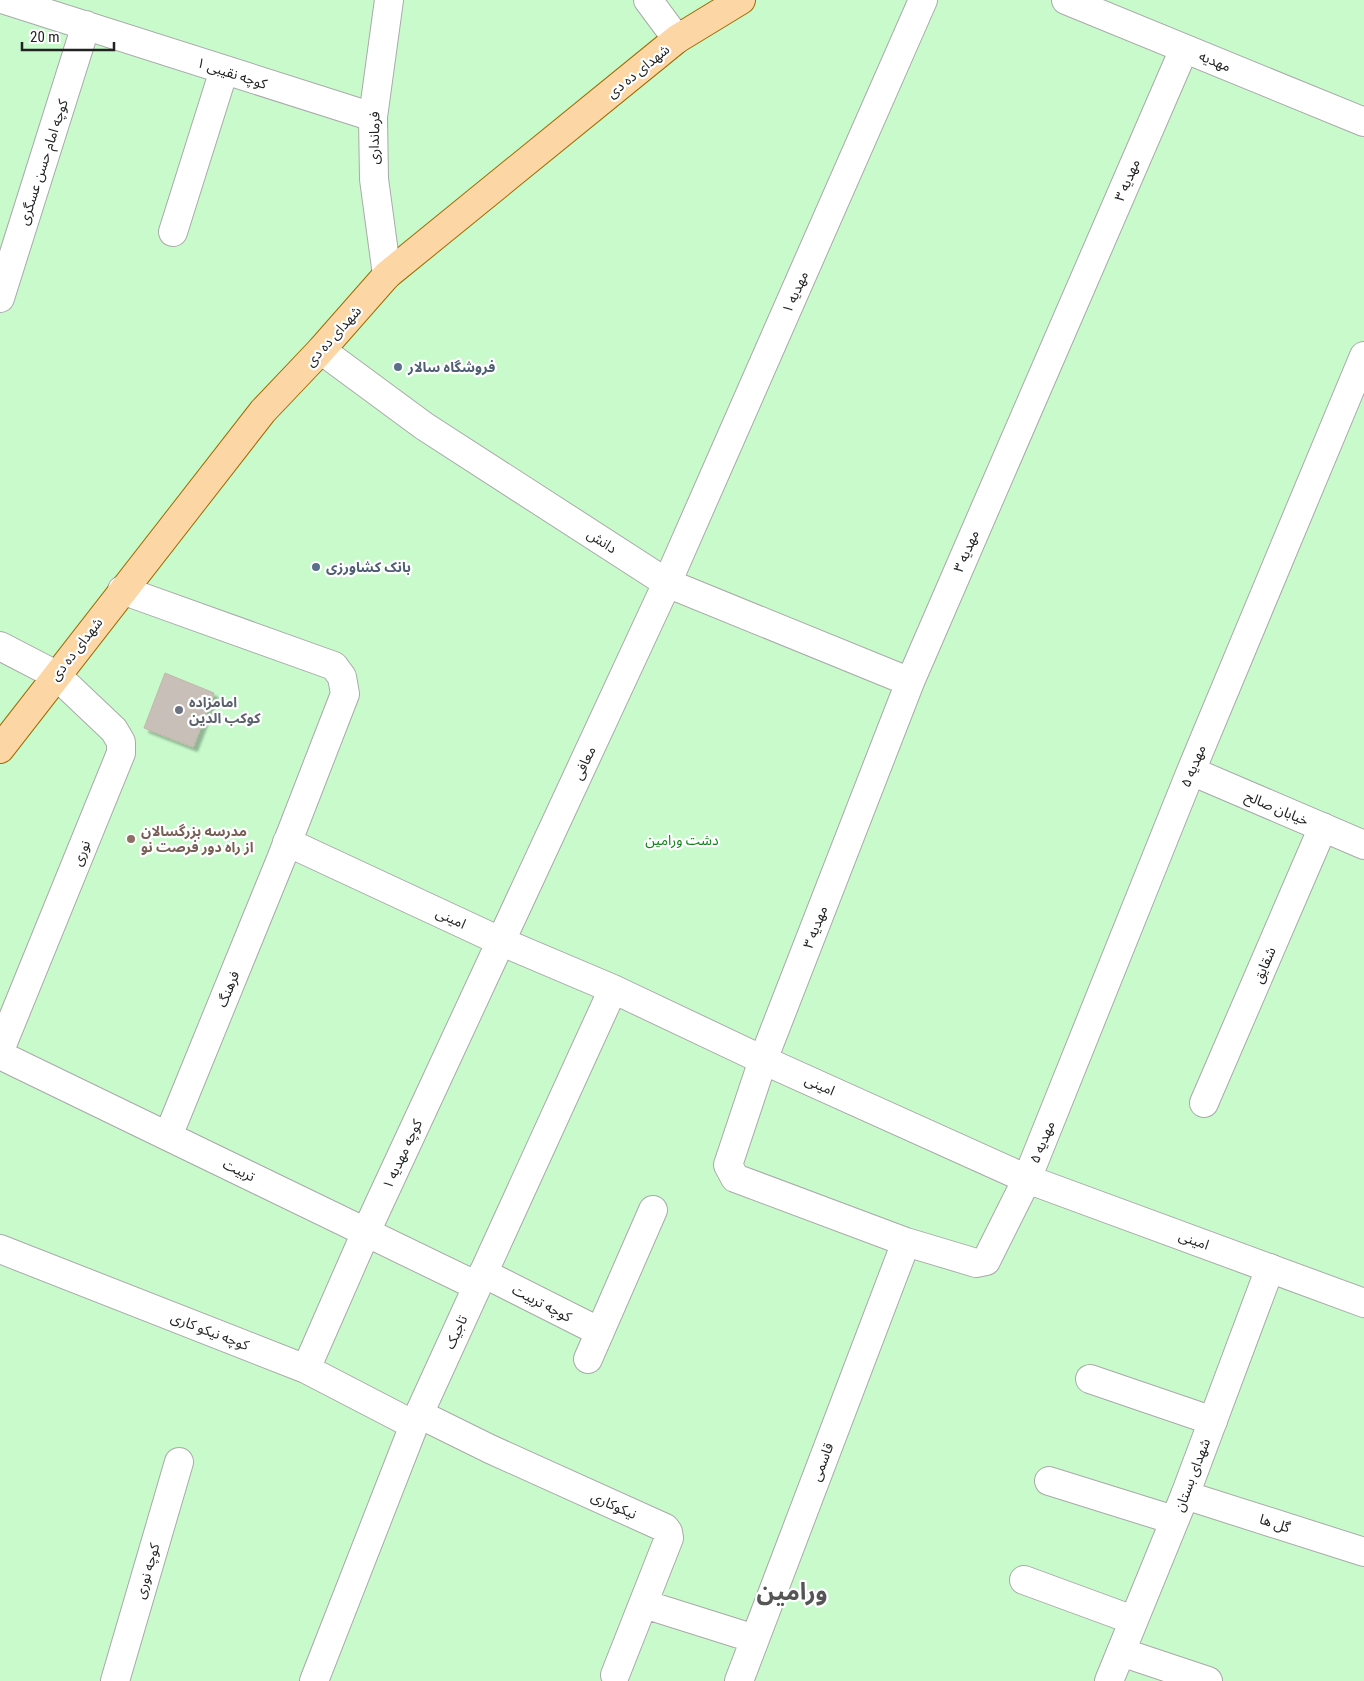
<svg xmlns="http://www.w3.org/2000/svg" width="1364" height="1681" font-family="'Roboto Condensed','Noto Sans Arabic',sans-serif">
<style>
.park{fill:#c8facc}
.building{fill:#c7bfb8;stroke:#c4b6ab;filter:url(#shadow)}
.lines{fill:none;stroke-linecap:round;stroke-linejoin:round}
.minor-casing{stroke:#a9a9a9;stroke-width:30}
.tertiary-casing{stroke:#a9a9a9;stroke-width:30}
.primary-casing{stroke:#a06b00;stroke-width:30}
.minor{stroke:#fff;stroke-width:28}
.tertiary{stroke:#fff;stroke-width:28}
.primary{stroke:#fcd6a4;stroke-width:28}
.service-dot{fill:#5c6f8a;stroke:#fff;stroke-width:2}
.worship-dot{fill:#6b7280;stroke:#fff;stroke-width:2}
.education-dot{fill:#8d6e63;stroke:#fff;stroke-width:2}
.labels{text-anchor:middle;stroke-width:4.5;stroke-linejoin:round;paint-order:stroke}
.street-label{font-size:14px;fill:#222;stroke:#fff}
.service-label{font-size:14px;font-weight:bold;fill:#4e5e75;stroke:#fff;text-anchor:start}
.worship-label{font-size:14px;font-weight:bold;fill:#5b616d;stroke:#fff;text-anchor:start}
.education-label{font-size:14px;font-weight:bold;fill:#785e54;stroke:#fff;text-anchor:start}
.park-label{font-size:14px;fill:#0c8416;stroke:#fff}
.town-label{font-size:24px;font-weight:bold;fill:#555;stroke:#fff}
</style>
<defs>
<filter id="shadow"><feDropShadow dx="4.5" dy="4.5" stdDeviation="1" flood-color="#0004"/></filter>
</defs>
<rect width="100%" height="100%" fill="#f2efe9"/>
<!-- park -->
<path class="park" d="M0,0H1364V1681H0Z"/>
<!-- building -->
<path class="building" d="M165,673L214,693L193,747L144,728Z"/>
<g class="lines">
<!-- minor casing -->
<g class="minor-casing">
<path id="minor" d="M5,0L373,117
M1184,49L910,682L763,1060L728,1165L735,1178L906,1242L976,1263L986,1261L1027,1179L1191,771L1364,356
M173,232L224,70
M0,298L86,25
M321,350L424,426L667,583L910,682
M122,590L334,666L342,677L345,694L281,859L168,1136
M1191,771L1364,845
M287,842L502,942L613,989L763,1060L1027,1179L1364,1303
M0,1050L121,753V742L114,730L56,675
M0,1055L477,1286
M1204,1103L1323,827
M0,1249L306,1369L414,1425
M483,1273L600,1332
M588,1359L653,1210
M306,1369L366,1232L667,583L923,0
M1090,1379L1213,1421
M419,1414L490,1449L665,1528L668,1532L669,1538L615,1675
M1049,1481L1174,1520
M1185,1495L1364,1552
M1024,1580L1133,1620
M644,1604L755,1639
M1121,1652L1208,1681
M115,1681L179,1462
M314,1681L414,1425L613,989
M739,1681L906,1242"/>
</g>
<!-- tertiary casing -->
<g class="tertiary-casing">
<path id="tertiary" d="M648,0L677,39
M1066,0L1364,122
M387,275L374,179L373,117L389,0
M0,646L56,675
M1109,1681L1185,1495L1270,1268"/>
</g>
<!-- primary casing -->
<g class="primary-casing">
<path id="primary" d="M0,749L263,411L321,350L387,275L677,39L741,0"/>
</g>
<!-- minor -->
<use href="#minor" class="minor"/>
<!-- tertiary -->
<use href="#tertiary" class="tertiary"/>
<!-- primary -->
<use href="#primary" class="primary"/>
</g>
<!-- markers -->
<g class="service-dot">
<circle cx="398" cy="367" r="5"/>
<circle cx="316" cy="567" r="5"/>
</g>
<circle class="worship-dot" cx="179" cy="710" r="5"/>
<circle class="education-dot" cx="131" cy="839" r="5"/>
<g class="labels">
<!-- street labels -->
<g class="street-label">
<text transform="translate(1215 61) rotate(22)" y="5">مهدیه</text>
<text transform="translate(638 71) rotate(-39)" y="5">شهدای ده دی</text>
<text transform="translate(232 73) rotate(18)" y="5">کوچه نقیبی ۱</text>
<text transform="translate(374 138) rotate(-89)" y="5">فرمانداری</text>
<text transform="translate(43 162) rotate(-72)" y="5">کوچه امام حسن عسگری</text>
<text transform="translate(1127 180) rotate(-67)" y="5">مهدیه ۳</text>
<text transform="translate(795 292) rotate(-66)" y="5">مهدیه ۱</text>
<text transform="translate(333 336) rotate(-48)" y="5">شهدای ده دی</text>
<text transform="translate(602 541) rotate(33)" y="5">دانش</text>
<text transform="translate(966 551) rotate(-67)" y="5">مهدیه ۳</text>
<text transform="translate(76 649) rotate(-52)" y="5">شهدای ده دی</text>
<text transform="translate(584 763) rotate(-65)" y="5">معافی</text>
<text transform="translate(1193 766) rotate(-68)" y="5">مهدیه ۵</text>
<text transform="translate(1277 808) rotate(23)" y="5">خیابان صالح</text>
<text transform="translate(81 853) rotate(-68)" y="5">نوری</text>
<text transform="translate(451 918) rotate(25)" y="5">امینی</text>
<text transform="translate(815 927) rotate(-69)" y="5">مهدیه ۳</text>
<text transform="translate(1264 965) rotate(-67)" y="5">شقایق</text>
<text transform="translate(228 989) rotate(-68)" y="5">فرهنگ</text>
<text transform="translate(820 1085) rotate(24)" y="5">امینی</text>
<text transform="translate(1042 1142) rotate(-68)" y="5">مهدیه ۵</text>
<text transform="translate(402 1154) rotate(-65)" y="5">کوچه مهدیه ۱</text>
<text transform="translate(239 1170) rotate(26)" y="5">تربیت</text>
<text transform="translate(1194 1240) rotate(20)" y="5">امینی</text>
<text transform="translate(542 1303) rotate(27)" y="5">کوچه تربیت</text>
<text transform="translate(210 1331) rotate(21)" y="5">کوچه نیکو کاری</text>
<text transform="translate(456 1332) rotate(-66)" y="5">تاجیک</text>
<text transform="translate(822 1462) rotate(-69)" y="5">قاسمی</text>
<text transform="translate(1192 1475) rotate(-69)" y="5">شهدای بستان</text>
<text transform="translate(614 1505) rotate(24)" y="5">نیکوکاری</text>
<text transform="translate(1275 1523) rotate(18)" y="5">گل ها</text>
<text transform="translate(147 1571) rotate(-74)" y="5">کوچه نوری</text>
</g>
<!-- service labels -->
<g class="service-label">
<text x="408" y="372">فروشگاه سالار</text>
<text x="326" y="572">بانک کشاورزی</text>
</g>
<!-- worship labels -->
<g class="worship-label">
<text x="189" y="707">امامزاده<tspan x="189" dy="16">کوکب الدین</tspan></text>
</g>
<!-- education labels -->
<g class="education-label">
<text x="141" y="836">مدرسه بزرگسالان<tspan x="141" dy="16">از راه دور فرصت نو</tspan></text>
</g>
<!-- park labels -->
<g class="park-label">
<text x="682" y="845">دشت ورامین</text>
</g>
<!-- town labels -->
<g class="town-label">
<text x="792" y="1600">ورامین</text>
</g>
</g>
<!-- scale -->
<path d="M22 42v8h92v-8" fill="none" stroke="#222222" stroke-width="2.5"/>
<text x="30" y="42" font-size="15" fill="#222222" stroke="#ffffff" stroke-width="4" paint-order="stroke">20 m</text>
</svg>
